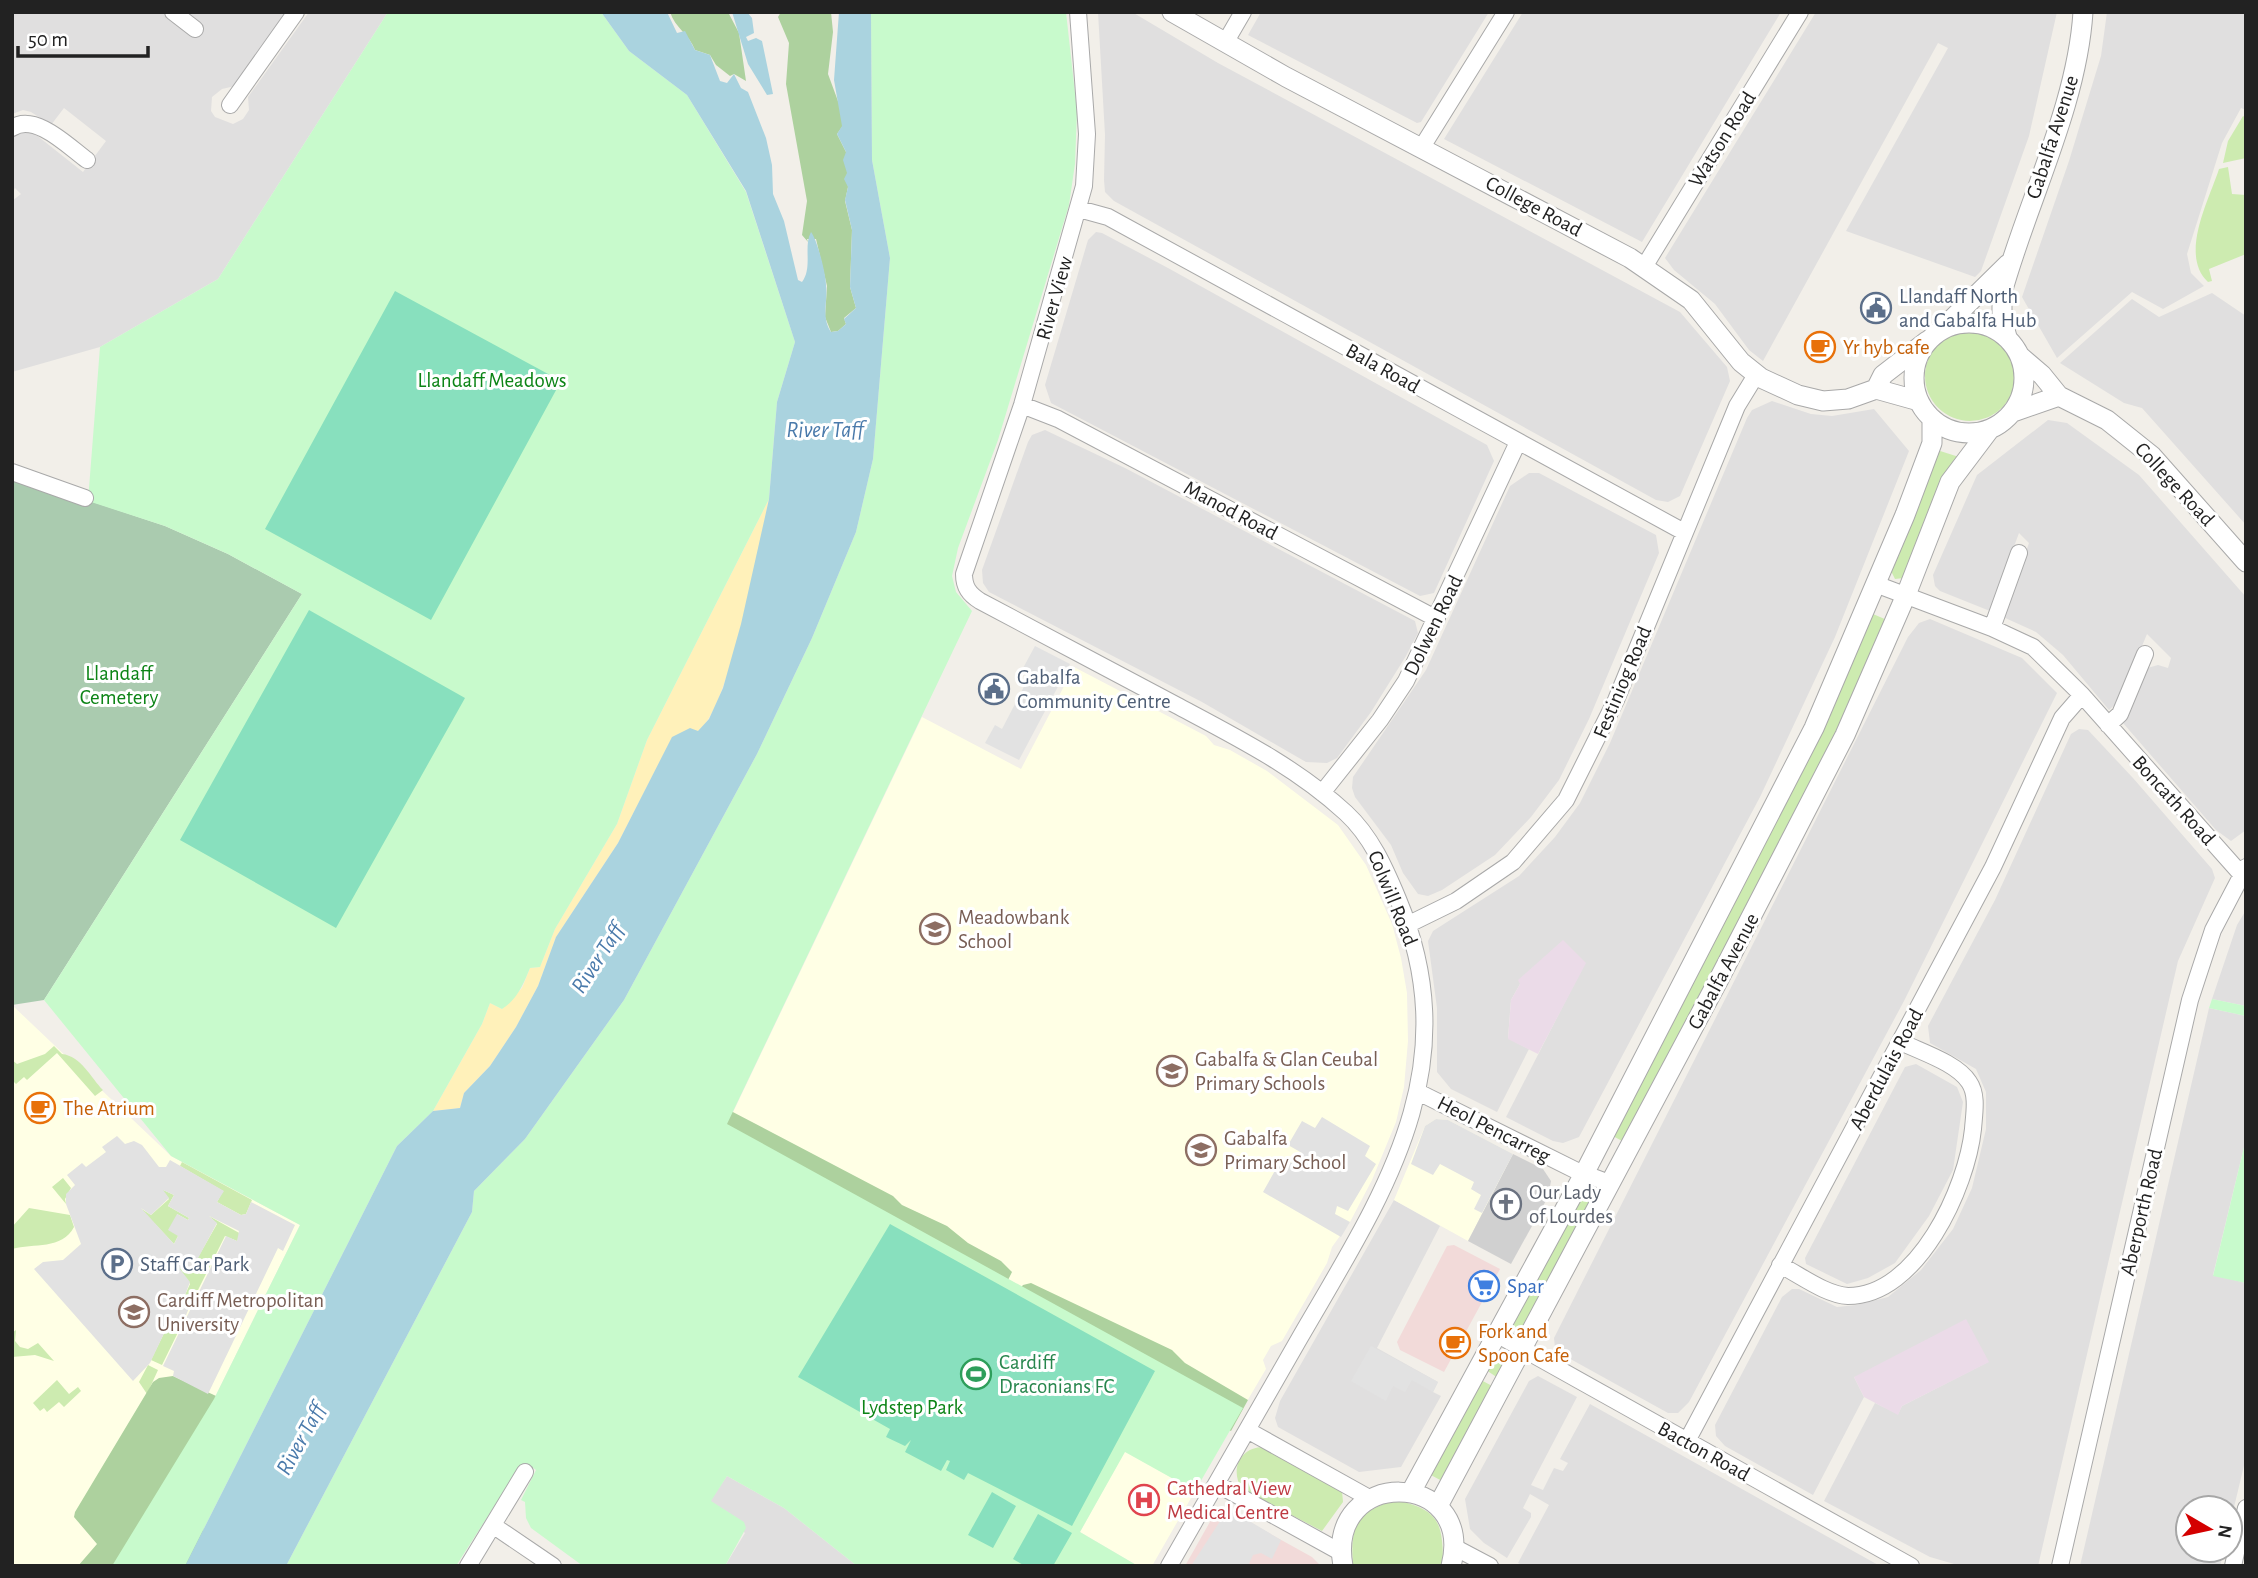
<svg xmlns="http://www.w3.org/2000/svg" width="2258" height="1578" font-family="'Alegreya Sans',sans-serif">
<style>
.residential{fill:#e0dfdf}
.commercial{fill:#f2dad9}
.industrial{fill:#ebdbe8}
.education{fill:#ffffe5}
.religious{fill:#d0d0d0}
.grass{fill:#cdebb0}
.forest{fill:#add19e}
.sand{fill:#fff1ba}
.cemetery{fill:#aacbaf}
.park{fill:#c8facc}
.pitch{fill:#88e0be}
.parking{fill:#e2e2e2;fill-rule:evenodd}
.water{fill:#aad3df}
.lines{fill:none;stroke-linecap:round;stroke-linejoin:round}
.minor-casing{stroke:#a9a9a9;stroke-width:18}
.tertiary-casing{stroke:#a9a9a9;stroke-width:21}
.minor{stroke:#fff;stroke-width:16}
.tertiary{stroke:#fff;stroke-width:19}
.labels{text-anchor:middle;stroke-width:6;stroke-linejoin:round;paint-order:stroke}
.street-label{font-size:21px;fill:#222;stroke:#fff}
.service-label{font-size:21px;fill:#4e5e75;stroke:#fff;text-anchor:start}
.food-label{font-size:21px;fill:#c56008;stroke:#fff;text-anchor:start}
.park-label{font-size:21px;fill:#0c8416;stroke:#fff}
.education-label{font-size:21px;fill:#785e54;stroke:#fff;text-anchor:start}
.worship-label{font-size:21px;fill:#5b616d;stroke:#fff;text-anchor:start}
.shop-label{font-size:21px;fill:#366cbe;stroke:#fff;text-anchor:start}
.leisure-label{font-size:21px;fill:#27864d;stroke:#fff;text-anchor:start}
.health-label{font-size:21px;fill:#be3a42;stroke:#fff;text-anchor:start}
.water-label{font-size:23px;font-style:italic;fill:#4a7aab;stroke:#fff}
</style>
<rect width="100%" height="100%" fill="#f2efe9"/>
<!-- residential -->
<path class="residential" d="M12,12H286L235,86L222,89L212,97L211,111L215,117L233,124L243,119L249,110L248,97L309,12H388L218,279L100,347L12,372V201L21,194L15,188L12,194V137L21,132L35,134L83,172L106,141L64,108L51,125L31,112L23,110L12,114Z
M1098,12H1132L1218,63L1680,312L1727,367L1730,381L1680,496L1668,502L1656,500L1114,201L1105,192L1104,180L1105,135Z
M1261,12H1489L1421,122L1417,123L1248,35Z
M1523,12H1781L1642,242L1444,139Z
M1816,12H2057L2029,136L1981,271L1975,277L1846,231L1948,48L1938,43L1763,361L1749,350L1715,304L1674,270L1665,258Z
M2107,12H2246V110L2241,108L2222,143L2187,254L2191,273L2204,286L2163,309L2132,292L2057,358L2022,297L2069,161L2101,56Z
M1096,232L1102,233L1168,268L1487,445L1494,461L1434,593L1420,596L1051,403L1045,385L1088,240Z
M2212,293L2246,316V525L2142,408L2124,403L2060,363L2132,299L2159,317Z
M1772,401L1811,414L1832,416L1874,409L1909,451L1835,637L1760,797L1579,1137L1563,1143L1553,1141L1506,1117L1585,963L1520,984L1511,1000L1508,1038L1529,1049L1497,1112L1451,1089L1437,1072V1008L1428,941L1433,931L1519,876L1555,837L1580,803L1610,743L1747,418L1752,410Z
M2048,420L2067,423L2139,475L2246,597V830L2231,841L2216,830L2123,723L2144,669L2158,665L2168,668L2171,658L2147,634L2119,701L2109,710L2063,655L2036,632L2003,617L2029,543L2019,533L1990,611L1940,591L1935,586L1933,575L1977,475Z
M1045,430L1125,468L1415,621L1418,633L1406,656L1371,712L1337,758L1327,763L1306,762L1202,702L989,592L983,583L982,570L1028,442L1032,435Z
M1529,473H1539L1656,535L1659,553L1589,719L1559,780L1531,817L1495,855L1442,890L1428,896L1418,894L1403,873L1391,845L1355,797L1352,788L1353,777L1426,670L1510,486Z
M1930,619L2022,658L2057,693L1904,1001L1689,1402L1678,1413H1668L1565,1356L1555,1348L1554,1338L1908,637L1919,623Z
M2079,729L2088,730L2133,778L2212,869L2215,878L2178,961L2038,1566H1961L1930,1557L1824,1501L1875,1403L1898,1414L1902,1406L1988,1362L1854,1377L1864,1397L1813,1495L1725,1446L1716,1436L1715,1425L1782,1297L1792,1289H1799L1837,1307L1856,1305L1888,1297L1921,1270L1953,1229L1972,1188L1986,1129V1092L1976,1069L1930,1043L1928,1026L1995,900L2071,734Z
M2246,910V1006L2212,999L2237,925Z
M2209,1008L2246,1016V1139L2213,1275L2246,1283V1457L2230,1524V1508H2188V1550H2224L2220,1566H2080Z
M1916,1064L1957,1087L1963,1102L1953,1170L1929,1216L1895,1263L1868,1278L1847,1284L1806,1264L1805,1258L1905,1067Z
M1394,1200L1440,1226L1377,1348L1438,1382L1433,1392L1441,1396L1401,1467L1359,1472L1278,1427L1275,1418L1280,1401Z
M1538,1376L1577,1397L1531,1485L1543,1490L1554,1468L1563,1471L1568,1463L1560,1459L1590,1404L1880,1566H1524L1518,1563L1549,1505L1530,1494L1523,1508L1531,1513V1517L1507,1558L1484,1543L1470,1529L1465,1499L1529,1381Z
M727,1476L784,1508L857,1566H725L745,1533L710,1501Z"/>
<!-- commercial -->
<path class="commercial" d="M1454,1245L1500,1269L1444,1372L1400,1350L1397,1342L1447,1246Z
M1231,1512L1312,1557L1321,1566H1185L1211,1520L1221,1513Z"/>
<!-- industrial -->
<path class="industrial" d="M1563,940L1586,963L1538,1054L1508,1039L1511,1000L1520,984L1518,980Z
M1966,1319L1989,1362L1902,1406L1898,1415L1864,1397L1854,1377Z"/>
<!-- education -->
<path class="education" d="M1074,667L1206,736L1214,745L1230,750L1267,771L1338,825L1366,865L1392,924L1401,958L1407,993L1408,1041L1404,1087L1396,1122L1372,1180L1350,1222L1332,1247L1327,1263L1282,1341L1271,1346L1263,1360L1266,1369L1243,1408L727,1125L922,717L1021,769Z
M12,1005L171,1156L300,1225L214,1399L112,1566H12Z
M1436,1119L1448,1120L1513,1154L1468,1241L1394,1200L1425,1126Z
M1125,1451L1195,1491L1152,1566H1138L1080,1532Z"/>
<!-- religious -->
<path class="religious" d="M1513,1154L1543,1169L1551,1181L1548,1197L1511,1264L1468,1241Z"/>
<!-- grass -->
<path class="grass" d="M2243,116L2246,118V158L2223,163L2228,141Z
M2228,167L2232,194L2246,195V254L2209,269L2212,281L2208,282C2179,255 2209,200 2219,169Z
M1925 376a45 45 0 1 1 90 0a45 45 0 1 1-90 0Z
M1937,450L1959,457L1904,578L1895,579L1891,571Z
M1873,614L1887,620L1826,755L1624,1142L1611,1135C1703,963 1796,793 1873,614Z
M54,1046L62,1054C81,1056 91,1078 103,1090L95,1096L57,1053L27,1080L24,1077L16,1084L12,1080V1060L17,1064L45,1054Z
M182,1162L252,1200L246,1214L241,1215L217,1202L223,1191L180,1166Z
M63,1178L71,1188L65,1199L66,1204L52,1187Z
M1588,1188L1592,1190L1594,1197L1522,1331L1511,1326L1582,1189Z
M161,1189L174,1195L168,1206L189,1218L188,1220L177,1214L178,1236L174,1244L140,1208L151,1215L169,1199Z
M29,1208L70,1215L74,1227C62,1250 34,1243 12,1249V1227Z
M209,1216L241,1234L237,1241L225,1236L189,1308L185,1295L190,1284L179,1268L189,1273L217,1224Z
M178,1319L184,1320L162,1365L151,1360L168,1325Z
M16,1330L15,1341L20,1347L28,1349L38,1343L54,1361L35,1355L12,1357V1333Z
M1497,1355L1506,1361L1498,1378L1486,1370Z
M148,1365L158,1370L147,1394L139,1382Z
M57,1380L69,1394L78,1387L81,1391L64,1407L59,1402L47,1412L44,1408L40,1411L33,1403Z
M1481,1380L1494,1387L1442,1481L1429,1474Z
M1265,1447L1342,1491L1343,1502L1322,1531L1242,1489C1229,1469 1241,1446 1265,1447Z
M1396,1500C1440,1510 1443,1523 1443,1566H1353C1350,1525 1356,1512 1396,1500Z"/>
<!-- forest -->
<path class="forest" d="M670,12H728L739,33L746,81L734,74L730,76L716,65L710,55L695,50C689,34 675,28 670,12Z
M781,12H831L833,32L828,74L842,112V127L837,134L846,152L848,187L845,201L852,230L850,287L856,308L844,318L846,324L838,331L831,332L825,317L827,286L816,239H807L808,242L802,235L807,201L786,84L789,43L778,17Z
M729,1110L893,1196L902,1205L947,1226L968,1243L1001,1261L1012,1272L1006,1284L722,1122Z
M1031,1283L1172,1350L1185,1363L1248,1400L1231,1431L1210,1422L1018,1291L1023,1285Z
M173,1376L229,1402L196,1566H78L97,1544L74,1517L75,1512L153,1382L159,1378Z"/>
<!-- sand -->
<path class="sand" d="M769,499C760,541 730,710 698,731C692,735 680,736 672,738L618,843L556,937L538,986L516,1027L490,1066L464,1093L460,1108L433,1111L482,1024L490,1003L502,1009L522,988L530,968L540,967L555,929L617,824L647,740Z"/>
<!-- cemetery -->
<path class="cemetery" d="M12,475L165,526L228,554L302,594L44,1000L12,1005Z"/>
<!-- park -->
<path class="park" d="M388,12H601L629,51L687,95L746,192L795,342L777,402L769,499L647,740L617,824L555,929L540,967L530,968C524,983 517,1000 502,1009L490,1003L482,1024L433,1111L397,1146L185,1566H112L214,1399L300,1225L171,1156L44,1000L302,594L228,554L165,526L88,501L100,347L218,279Z
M871,12H1066L1077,111L1075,164L1069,205L998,440L958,548L952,576L956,592L972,611L727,1124L1243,1408L1195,1491L1125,1452L1080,1532L1138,1566H857L784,1508L727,1476L711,1501L744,1522L746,1528L725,1566H583L531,1528L526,1518L525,1502L521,1500L536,1470L528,1464L520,1466L456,1566H286L472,1212L474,1191L525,1139L624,1000L757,754L812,638L856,532L873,459L890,258L872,160Z
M2212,999L2246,1006V1016L2209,1008Z
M2246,1139V1283L2213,1276Z"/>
<!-- pitch -->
<path class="pitch" d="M395,291L561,381L431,620L265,529Z
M309,610L465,698L336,928L180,840Z
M890,1224L1155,1371L1072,1526L968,1473L964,1480L946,1470L950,1461L947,1460L941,1471L905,1452L911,1440L905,1446L886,1437L890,1429L798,1377Z
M992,1492L1016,1506L993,1548L968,1535Z
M1038,1514L1072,1533L1053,1566H1025L1013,1559Z"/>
<!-- parking -->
<path class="parking" d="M1035,646L1070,664L1019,760L985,743L995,725L1002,729L1030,675L1022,670Z
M1322,1117L1370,1146L1365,1156L1376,1164L1348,1211L1337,1206L1335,1214L1350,1222L1341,1237L1263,1192L1282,1158L1296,1165L1302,1153L1288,1145L1302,1121L1315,1128Z
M1436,1119L1448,1120L1513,1154L1482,1213L1474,1209L1481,1195L1471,1189L1474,1182L1440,1164L1433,1175L1411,1164L1425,1126Z
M117,1136L125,1144L134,1141L142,1145L159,1167H166L170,1160L224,1191L217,1202L241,1215L246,1214L251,1202L295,1225L283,1251L278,1248L208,1394L173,1376L174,1371L163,1366L226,1236L237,1241L239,1231L209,1216L217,1223L190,1273L179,1268L190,1282L185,1295L189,1308L184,1320H174L168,1325L150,1363L133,1381L34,1269L43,1262L63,1260L81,1244L66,1204V1194L75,1185L67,1175L82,1163L86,1167L106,1152L102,1147ZM163,1190L174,1195L168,1206L189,1218L188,1220L177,1214L168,1230L178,1236L174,1244L141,1208L151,1215L169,1198Z
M1371,1346L1438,1382L1433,1392L1412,1380L1405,1392L1393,1386L1386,1401L1351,1381Z
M1226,1512L1236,1513L1281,1540L1272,1559L1261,1553L1253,1555L1248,1566H1191Z"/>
<!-- water -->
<path class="water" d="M601,12H667L677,33L685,31L695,50L710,55L720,81L727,83L734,74L741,88L748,92L766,138L772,165L773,194L784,221L798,280L802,282C813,267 803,247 811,232C817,239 826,274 826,285C828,302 821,317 831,332L838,331L846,324L844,319L856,308L850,287L852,230L845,200L848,187L844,179L847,173L843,160L846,152L837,134L842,126L834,80L839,12H871L872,160L890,258L873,459L856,532L812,638L757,754L624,1000L525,1139L474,1191L472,1212L286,1566H185L397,1146L433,1111L460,1108L464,1093L490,1066L516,1027L538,986L556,937L618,843L672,737L690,728L698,731L709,719L723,688L741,624L769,499L777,402L795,342L746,191L687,95L629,51Z
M732,12H747L752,18L754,33L746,37L748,41L756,38L762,41L773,94L767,95L748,64Z"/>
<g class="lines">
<!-- minor casing -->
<g class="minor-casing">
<path id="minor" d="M173,12L195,29
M1078,12L1087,134L1084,186L1022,405L964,574C964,587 969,594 980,601C1045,636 1111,670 1176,705C1236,737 1296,767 1346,813C1371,836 1385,868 1398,899C1470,1071 1381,1197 1298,1341C1255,1416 1212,1491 1169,1566
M1225,43L1243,12
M230,105L296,12
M12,128C35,112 69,147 87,160
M1422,147L1506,12
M1079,209L1108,217L1684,532
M1644,267L1800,12
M1022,405L1058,419L1437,619
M12,472L85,498
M1878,585L1992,628L2033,647L2082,695L2241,874
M1992,628L2019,553
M2108,725L2120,714L2145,654
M1322,793L1380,720L1406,681L1518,442
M1407,925L1456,901L1513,862L1566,800L1616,700L1737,406L1756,375
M1418,1092L1577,1171L1609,1183
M1780,1265C1800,1275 1826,1295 1848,1296C1918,1296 1967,1187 1973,1129C1974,1114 1978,1095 1969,1082C1957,1063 1921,1052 1901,1042
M1498,1335L1911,1566
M1247,1430L1371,1499
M1687,1441L1993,867L2062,718L2082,695
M1217,1484L1342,1553
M494,1526L553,1566
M1454,1547L1490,1566
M468,1566L525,1472
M2060,1566L2190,1000L2213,930L2246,867
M2233,1566L2246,1508"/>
</g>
<!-- tertiary casing -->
<g class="tertiary-casing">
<path id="tertiary" d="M1172,12L1286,77L1630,258L1691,300L1741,362L1761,378L1798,395L1823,401L1848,399L1876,389L1883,375L1927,341
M1914 378a55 55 0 1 1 110 0a55 55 0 1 1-110 0Z
M1945,326L2008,264
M2007,337L2002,319V293C2027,202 2077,107 2083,12
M2021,357L2042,375L2059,396L2107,420L2152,456L2246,562
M1876,389L1919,401
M2013,412L2059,396
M1411,1492L1584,1174L1814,728L1905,515L1932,443V419
M1438,1506L1719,979L1845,735L1906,595L1950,482L1990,429
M1343,1566C1325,1466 1476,1469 1451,1566"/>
</g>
<!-- minor -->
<use href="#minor" class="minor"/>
<!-- tertiary -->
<use href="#tertiary" class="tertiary"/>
</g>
<!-- icons -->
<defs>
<g id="civic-ring" transform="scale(1.575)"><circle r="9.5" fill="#fff" stroke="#5c6f8a" stroke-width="1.5"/><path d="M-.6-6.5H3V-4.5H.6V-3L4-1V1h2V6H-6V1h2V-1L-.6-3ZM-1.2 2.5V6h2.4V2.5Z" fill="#5c6f8a"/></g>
<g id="cafe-ring" transform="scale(1.575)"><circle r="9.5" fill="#fff" stroke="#e8710a" stroke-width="1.5"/><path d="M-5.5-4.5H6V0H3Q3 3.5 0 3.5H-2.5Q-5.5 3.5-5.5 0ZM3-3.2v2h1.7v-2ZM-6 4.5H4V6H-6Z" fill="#e8710a"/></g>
<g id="school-ring" transform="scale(1.575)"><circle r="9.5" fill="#fff" stroke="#8d6e63" stroke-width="1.5"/><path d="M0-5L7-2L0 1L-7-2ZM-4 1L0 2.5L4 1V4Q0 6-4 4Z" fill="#8d6e63"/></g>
<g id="church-ring" transform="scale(1.575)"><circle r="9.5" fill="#fff" stroke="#6b7280" stroke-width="1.5"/><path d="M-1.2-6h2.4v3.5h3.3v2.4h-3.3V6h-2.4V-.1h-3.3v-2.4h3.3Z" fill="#6b7280"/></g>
<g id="parking-ring" transform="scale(1.575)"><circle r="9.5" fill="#fff" stroke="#5c6f8a" stroke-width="1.5"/><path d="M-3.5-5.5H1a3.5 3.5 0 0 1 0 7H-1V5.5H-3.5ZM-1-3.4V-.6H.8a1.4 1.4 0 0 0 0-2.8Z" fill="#5c6f8a"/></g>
<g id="supermarket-ring" transform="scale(1.575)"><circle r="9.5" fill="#fff" stroke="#3f7fe0" stroke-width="1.5"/><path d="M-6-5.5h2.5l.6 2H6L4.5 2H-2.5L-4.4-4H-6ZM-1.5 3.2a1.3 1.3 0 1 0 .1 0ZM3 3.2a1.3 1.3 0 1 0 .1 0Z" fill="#3f7fe0"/></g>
<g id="university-ring" transform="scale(1.575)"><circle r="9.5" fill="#fff" stroke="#8d6e63" stroke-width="1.5"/><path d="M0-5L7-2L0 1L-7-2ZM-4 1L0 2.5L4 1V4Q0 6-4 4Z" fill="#8d6e63"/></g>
<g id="stadium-ring" transform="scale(1.575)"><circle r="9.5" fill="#fff" stroke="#2e9e5b" stroke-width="1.5"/><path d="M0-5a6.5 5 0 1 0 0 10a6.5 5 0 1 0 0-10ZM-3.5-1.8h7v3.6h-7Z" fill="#2e9e5b"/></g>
<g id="hospital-ring" transform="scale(1.575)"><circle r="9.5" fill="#fff" stroke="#e0444e" stroke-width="1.5"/><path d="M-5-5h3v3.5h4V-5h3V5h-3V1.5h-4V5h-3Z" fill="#e0444e"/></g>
</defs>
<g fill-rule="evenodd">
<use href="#civic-ring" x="1876" y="308"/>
<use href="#cafe-ring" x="1820" y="347"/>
<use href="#civic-ring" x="994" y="689"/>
<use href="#school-ring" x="935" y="929"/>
<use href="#school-ring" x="1172" y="1071"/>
<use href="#cafe-ring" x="40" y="1108"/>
<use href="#school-ring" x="1201" y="1150"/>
<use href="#church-ring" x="1506" y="1204"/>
<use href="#parking-ring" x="117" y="1264"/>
<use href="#supermarket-ring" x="1484" y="1286"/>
<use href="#university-ring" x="134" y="1312"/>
<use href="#cafe-ring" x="1455" y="1343"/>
<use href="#stadium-ring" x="976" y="1374"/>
<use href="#hospital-ring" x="1144" y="1500"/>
</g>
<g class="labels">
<!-- street labels -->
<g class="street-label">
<text transform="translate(2052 137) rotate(-72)" y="7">Gabalfa Avenue</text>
<text transform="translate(1722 139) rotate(-58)" y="7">Watson Road</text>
<text transform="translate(1534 206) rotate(28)" y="7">College Road</text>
<text transform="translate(1054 298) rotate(-74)" y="7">River View</text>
<text transform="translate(1383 368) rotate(29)" y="7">Bala Road</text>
<text transform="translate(2175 484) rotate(47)" y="7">College Road</text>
<text transform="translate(1231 510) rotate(28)" y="7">Manod Road</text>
<text transform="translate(1433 625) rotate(-64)" y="7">Dolwen Road</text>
<text transform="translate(1622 682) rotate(-67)" y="7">Festiniog Road</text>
<text transform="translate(2174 800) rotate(48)" y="7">Boncath Road</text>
<text transform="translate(1393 898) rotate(68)" y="7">Colwill Road</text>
<text transform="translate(1723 971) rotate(-62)" y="7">Gabalfa Avenue</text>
<text transform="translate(1886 1069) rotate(-62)" y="7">Aberdulais Road</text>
<text transform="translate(1494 1129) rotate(27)" y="7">Heol Pencarreg</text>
<text transform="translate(2141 1212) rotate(-77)" y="7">Aberporth Road</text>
<text transform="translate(1704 1451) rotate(29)" y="7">Bacton Road</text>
</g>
<!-- service labels -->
<g class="service-label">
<text x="1899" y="303">Llandaff North<tspan x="1899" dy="24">and Gabalfa Hub</tspan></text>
<text x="1017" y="684">Gabalfa<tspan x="1017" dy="24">Community Centre</tspan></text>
<text x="140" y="1271">Staff Car Park</text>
</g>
<!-- food labels -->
<g class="food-label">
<text x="1843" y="354">Yr hyb cafe</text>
<text x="63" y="1115">The Atrium</text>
<text x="1478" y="1338">Fork and<tspan x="1478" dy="24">Spoon Cafe</tspan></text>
</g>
<!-- park labels -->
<g class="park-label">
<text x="492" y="387">Llandaff Meadows</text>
<text x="119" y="680">Llandaff<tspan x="119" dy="24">Cemetery</tspan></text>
<text x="912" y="1414">Lydstep Park</text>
</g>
<!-- education labels -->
<g class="education-label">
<text x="958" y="924">Meadowbank<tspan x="958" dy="24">School</tspan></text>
<text x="1195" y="1066">Gabalfa &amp; Glan Ceubal<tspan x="1195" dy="24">Primary Schools</tspan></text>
<text x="1224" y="1145">Gabalfa<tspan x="1224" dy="24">Primary School</tspan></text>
<text x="157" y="1307">Cardiff Metropolitan<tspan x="157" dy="24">University</tspan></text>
</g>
<!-- worship labels -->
<g class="worship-label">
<text x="1529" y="1199">Our Lady<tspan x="1529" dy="24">of Lourdes</tspan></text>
</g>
<!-- shop labels -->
<g class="shop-label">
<text x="1507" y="1293">Spar</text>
</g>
<!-- leisure labels -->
<g class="leisure-label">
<text x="999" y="1369">Cardiff<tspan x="999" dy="24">Draconians FC</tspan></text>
</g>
<!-- health labels -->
<g class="health-label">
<text x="1167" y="1495">Cathedral View<tspan x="1167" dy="24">Medical Centre</tspan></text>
</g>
<!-- water labels -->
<g class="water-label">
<text x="825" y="437">River Taff</text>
<text transform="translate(597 958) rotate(-57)" y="8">River Taff</text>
<text transform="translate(300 1439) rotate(-61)" y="8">River Taff</text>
</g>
</g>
<!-- border -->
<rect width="2258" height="1578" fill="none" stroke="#222222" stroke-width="28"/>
<!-- north arrow -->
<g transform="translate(2209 1529) rotate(99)"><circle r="33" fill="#ffffff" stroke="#a7a7a7" stroke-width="2"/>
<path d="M0-5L12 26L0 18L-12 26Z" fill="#d40000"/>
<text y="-10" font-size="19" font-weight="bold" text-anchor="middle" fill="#222222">N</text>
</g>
<!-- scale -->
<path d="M18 46v10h130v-10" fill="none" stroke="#222222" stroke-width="3.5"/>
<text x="28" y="46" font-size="21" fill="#222222" stroke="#ffffff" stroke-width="5" paint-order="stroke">50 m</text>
</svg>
